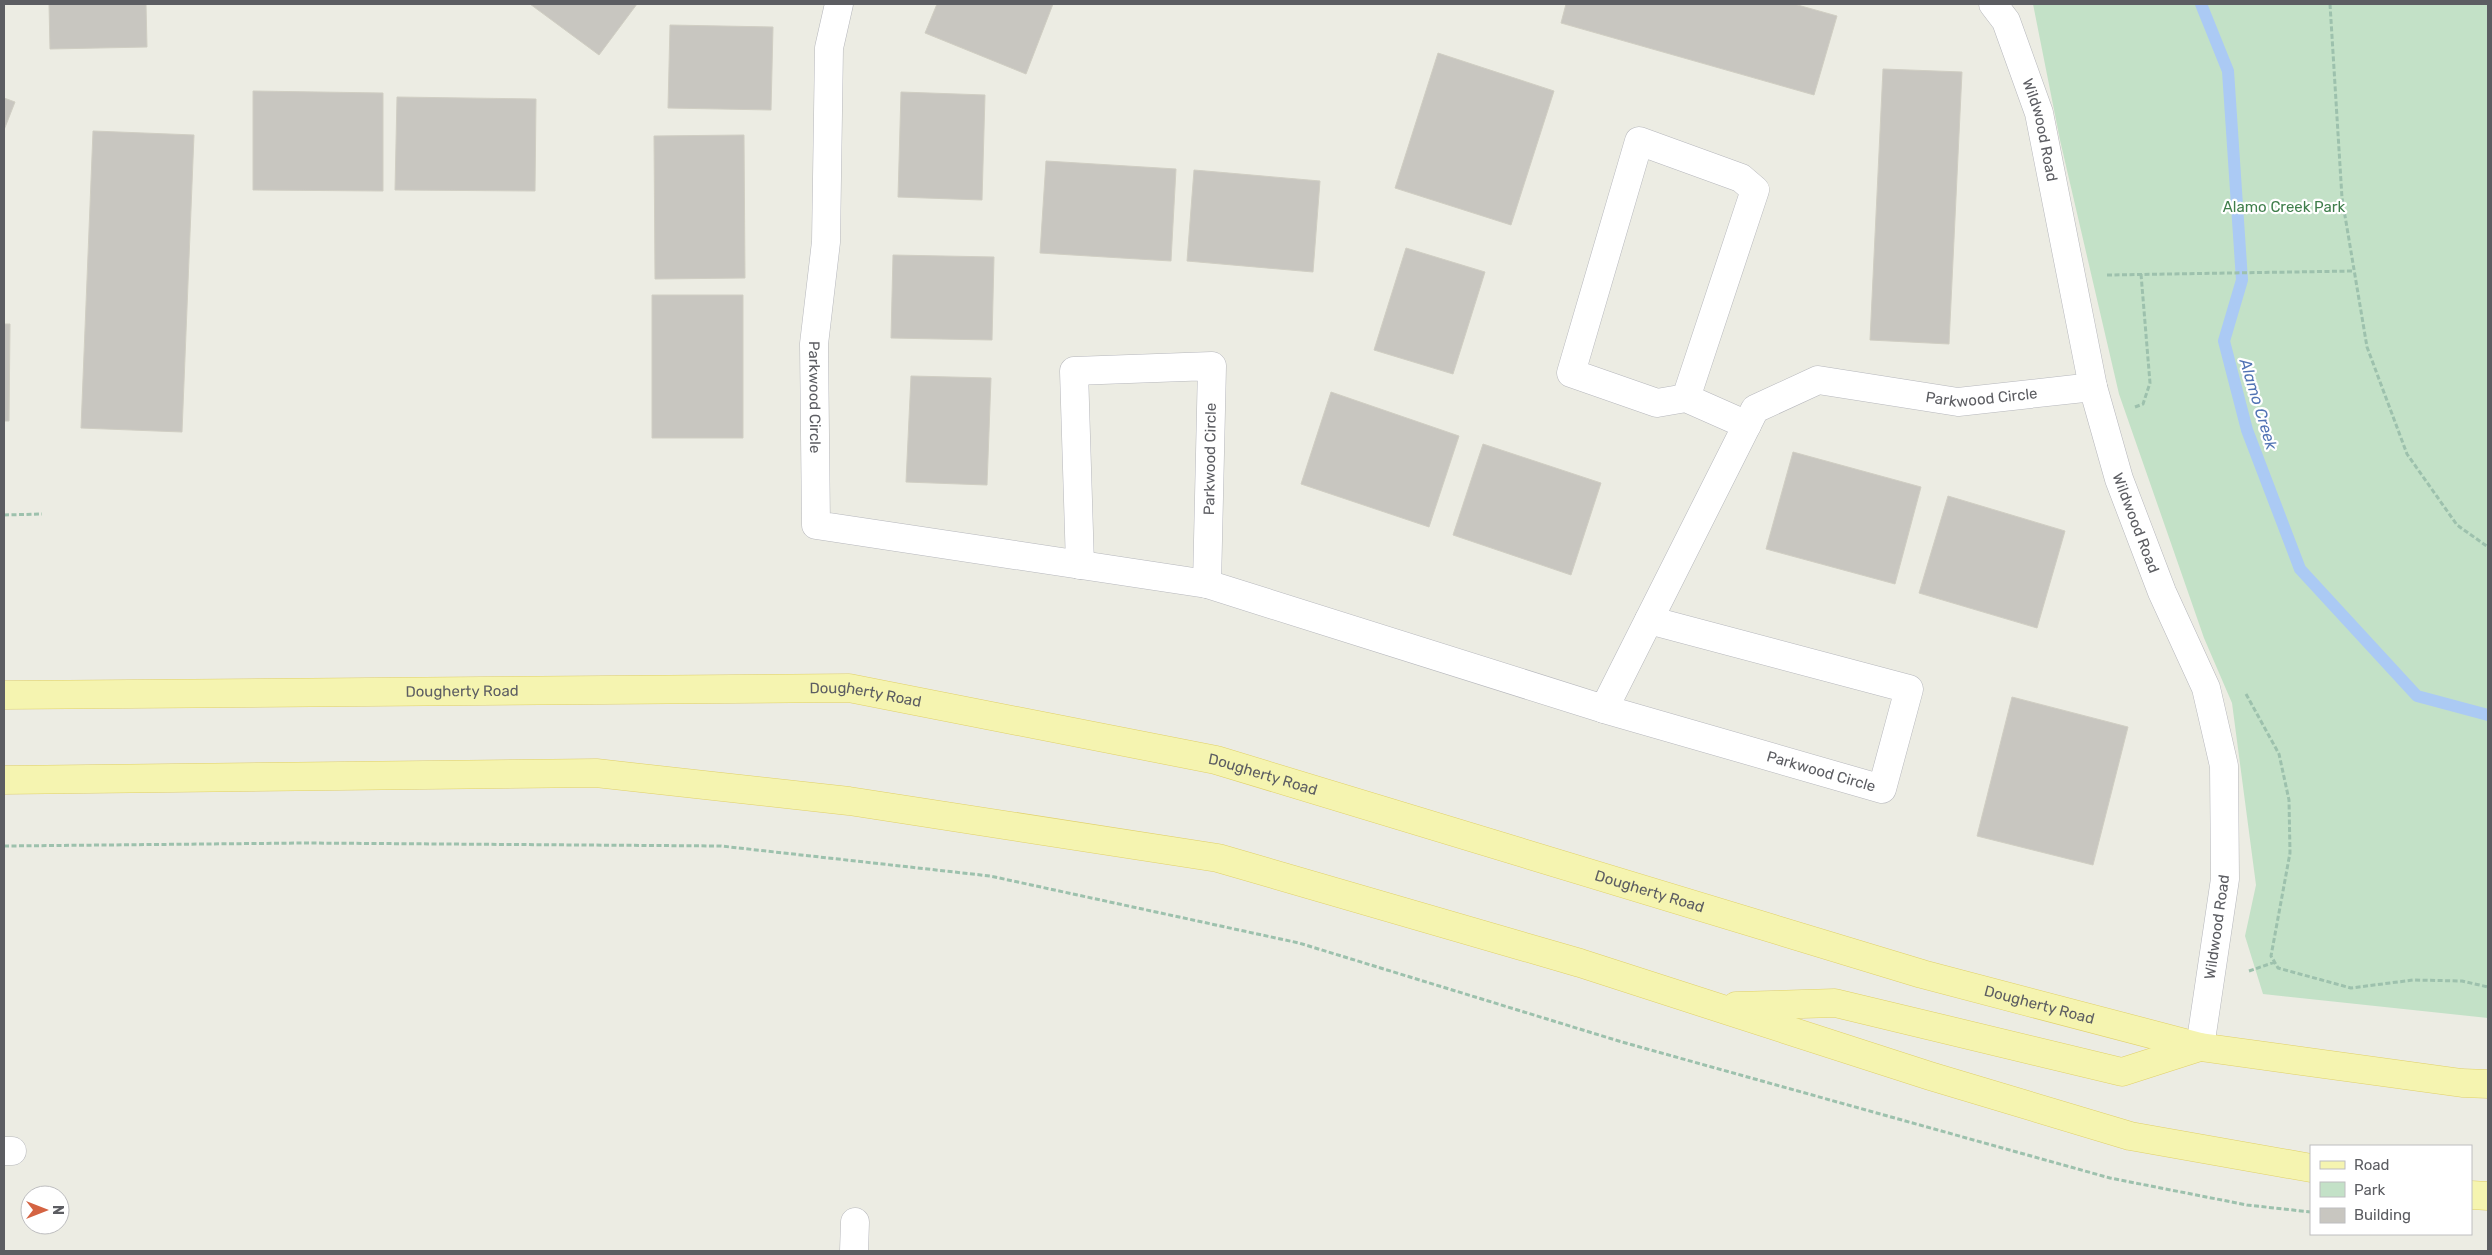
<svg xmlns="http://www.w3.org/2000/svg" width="2492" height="1255" font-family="Rubik,sans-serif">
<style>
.green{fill:#c3e1c7}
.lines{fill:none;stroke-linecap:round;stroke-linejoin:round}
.stream{stroke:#abcaf4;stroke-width:12}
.building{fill:#c8c6c0;stroke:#d0cec3}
.minor-casing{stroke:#b6b7bc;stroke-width:29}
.major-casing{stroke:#e0d069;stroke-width:29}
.path{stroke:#9dc1ad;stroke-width:3;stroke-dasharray:5 2.5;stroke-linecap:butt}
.minor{stroke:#fff;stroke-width:28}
.major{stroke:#f5f4b0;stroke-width:28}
.labels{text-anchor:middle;stroke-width:4.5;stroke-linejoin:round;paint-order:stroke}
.street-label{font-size:15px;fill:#5c5d62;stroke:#fff}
.park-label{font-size:15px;fill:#3f7e4b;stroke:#fff}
.water-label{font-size:16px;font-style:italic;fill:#5173b4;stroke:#fff}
</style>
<rect width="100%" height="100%" fill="#ecece3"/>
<!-- green -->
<path class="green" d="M2033,4H2488V1018L2263,994L2245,936L2256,885L2232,703L2204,638L2119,394L2060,140Z"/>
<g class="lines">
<!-- stream -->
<path class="stream" d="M2201,4L2228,71L2242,280L2224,341L2247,430L2300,569L2417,696L2488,715"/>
</g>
<!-- building -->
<path class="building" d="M49,4H146L147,47L50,49Z
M530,4H637L599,55Z
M937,4H1053L1026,74L925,33Z
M1566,4H1794L1837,16L1814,95L1561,23Z
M670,25L773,27L771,110L668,108Z
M1438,53L1554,91L1511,225L1395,188Z
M1883,69L1962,72L1949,344L1870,340Z
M253,91L383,93V191L253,190Z
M901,92L985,95L982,200L898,197Z
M397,97L536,99L535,191L395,190Z
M4,98L15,102L4,130Z
M93,131L194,135L182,432L81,428Z
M744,135L745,278L655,279L654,136Z
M1046,161L1176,169L1171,261L1040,253Z
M1194,170L1320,181L1313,272L1187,261Z
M1406,248L1485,272L1453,374L1374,350Z
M893,255L994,257L992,340L891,338Z
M652,295H743V438H652Z
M4,324H10L9,421H4Z
M911,376L991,378L987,485L906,482Z
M1331,392L1459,436L1429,527L1301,484Z
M1483,444L1601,483L1571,575L1453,535Z
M1793,452L1921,487L1895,584L1766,549Z
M1948,496L2065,531L2037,628L1919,593Z
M2012,697L2128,727L2093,865L1977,836Z"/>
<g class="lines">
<!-- minor casing -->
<g class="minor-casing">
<g id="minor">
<path id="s1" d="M839,4L829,48L826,242L814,344L816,525L1207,584L1604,709L1755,409L1818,380L1958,402L2093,387"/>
<path id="s2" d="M1993,4L2006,21L2039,113L2093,387L2119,479L2162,592L2206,688L2224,766L2225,879L2200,1047"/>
<path d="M1686,398L1657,403L1571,373L1639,141L1741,178L1755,190L1686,398L1747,425"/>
<path d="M1080,565L1074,371L1212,366L1207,584"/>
<path id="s3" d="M1604,709L1882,789L1909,689L1649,620"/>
<path d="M4,1151H12"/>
<path d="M854,1251L855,1222"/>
</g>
</g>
<!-- major casing -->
<g class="major-casing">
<g id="major">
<path id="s4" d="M4,695L849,688L1216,760L1922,974L2200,1047L2462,1083L2488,1084"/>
<path d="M4,780L596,773L849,801L1218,858L1580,963L1930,1076L2130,1136L2311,1168"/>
<path d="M1736,1006L1835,1003L2122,1072L2200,1047"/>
<path d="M2471,1195L2488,1196"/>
</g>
</g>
<!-- path -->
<path class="path" d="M2330,4L2342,198L2367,347L2407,454L2457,525L2488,547
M2107,275L2354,271
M2135,407L2143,404L2150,383L2141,274
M4,515L42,514
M2246,694L2279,754L2289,800L2290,853L2271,956L2278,968L2351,988L2413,980L2462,981L2488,987
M4,846L305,843L721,846L990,876L1299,943L1622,1042L2110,1178L2247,1205L2311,1212
M2249,971L2275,962"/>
<!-- minor -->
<use href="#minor" class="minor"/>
<!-- major -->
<use href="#major" class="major"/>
</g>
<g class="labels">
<!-- street labels -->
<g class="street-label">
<text dy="5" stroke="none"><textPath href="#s2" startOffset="136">Wildwood Road</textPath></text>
<text dy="5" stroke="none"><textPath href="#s1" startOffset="1905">Parkwood Circle</textPath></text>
<text dy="5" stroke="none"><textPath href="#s1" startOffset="395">Parkwood Circle</textPath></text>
<text transform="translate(1210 459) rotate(-89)" y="5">Parkwood Circle</text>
<text dy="5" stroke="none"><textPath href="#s2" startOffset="541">Wildwood Road</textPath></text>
<text dy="5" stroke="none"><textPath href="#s4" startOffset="458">Dougherty Road</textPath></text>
<text dy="5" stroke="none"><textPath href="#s4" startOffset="862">Dougherty Road</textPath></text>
<text dy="5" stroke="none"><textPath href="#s3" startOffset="226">Parkwood Circle</textPath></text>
<text dy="5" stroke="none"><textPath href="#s4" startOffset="1268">Dougherty Road</textPath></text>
<text dy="5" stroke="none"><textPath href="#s4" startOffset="1672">Dougherty Road</textPath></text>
<text transform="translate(2217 927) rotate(-82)" y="5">Wildwood Road</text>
<text dy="5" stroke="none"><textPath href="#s4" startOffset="2078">Dougherty Road</textPath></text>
</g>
<!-- park labels -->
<g class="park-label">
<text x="2284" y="212">Alamo Creek Park</text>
</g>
<!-- water labels -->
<g class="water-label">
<text transform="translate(2259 404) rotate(73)" y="6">Alamo Creek</text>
</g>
</g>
<!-- border -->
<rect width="2492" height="1255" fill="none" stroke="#5c5d62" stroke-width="10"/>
<!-- legend -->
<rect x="2310" y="1145" width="162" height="90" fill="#ffffff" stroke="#bebec0"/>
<rect x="2320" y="1161" width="25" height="8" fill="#f5f4b0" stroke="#bebec0"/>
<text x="2354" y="1170" font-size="15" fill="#5c5d62">Road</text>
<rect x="2320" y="1182" width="25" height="15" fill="#c3e1c7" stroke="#bebec0"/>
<text x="2354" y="1195" font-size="15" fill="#5c5d62">Park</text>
<rect x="2320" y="1208" width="25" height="15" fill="#c8c6c0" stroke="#bebec0"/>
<text x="2354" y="1220" font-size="15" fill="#5c5d62">Building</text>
<!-- north arrow -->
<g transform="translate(45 1210) rotate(90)"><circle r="24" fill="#ffffff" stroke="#bebec0"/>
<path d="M0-4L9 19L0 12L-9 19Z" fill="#d46342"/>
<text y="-8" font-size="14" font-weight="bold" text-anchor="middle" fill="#5c5d62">N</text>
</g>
</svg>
